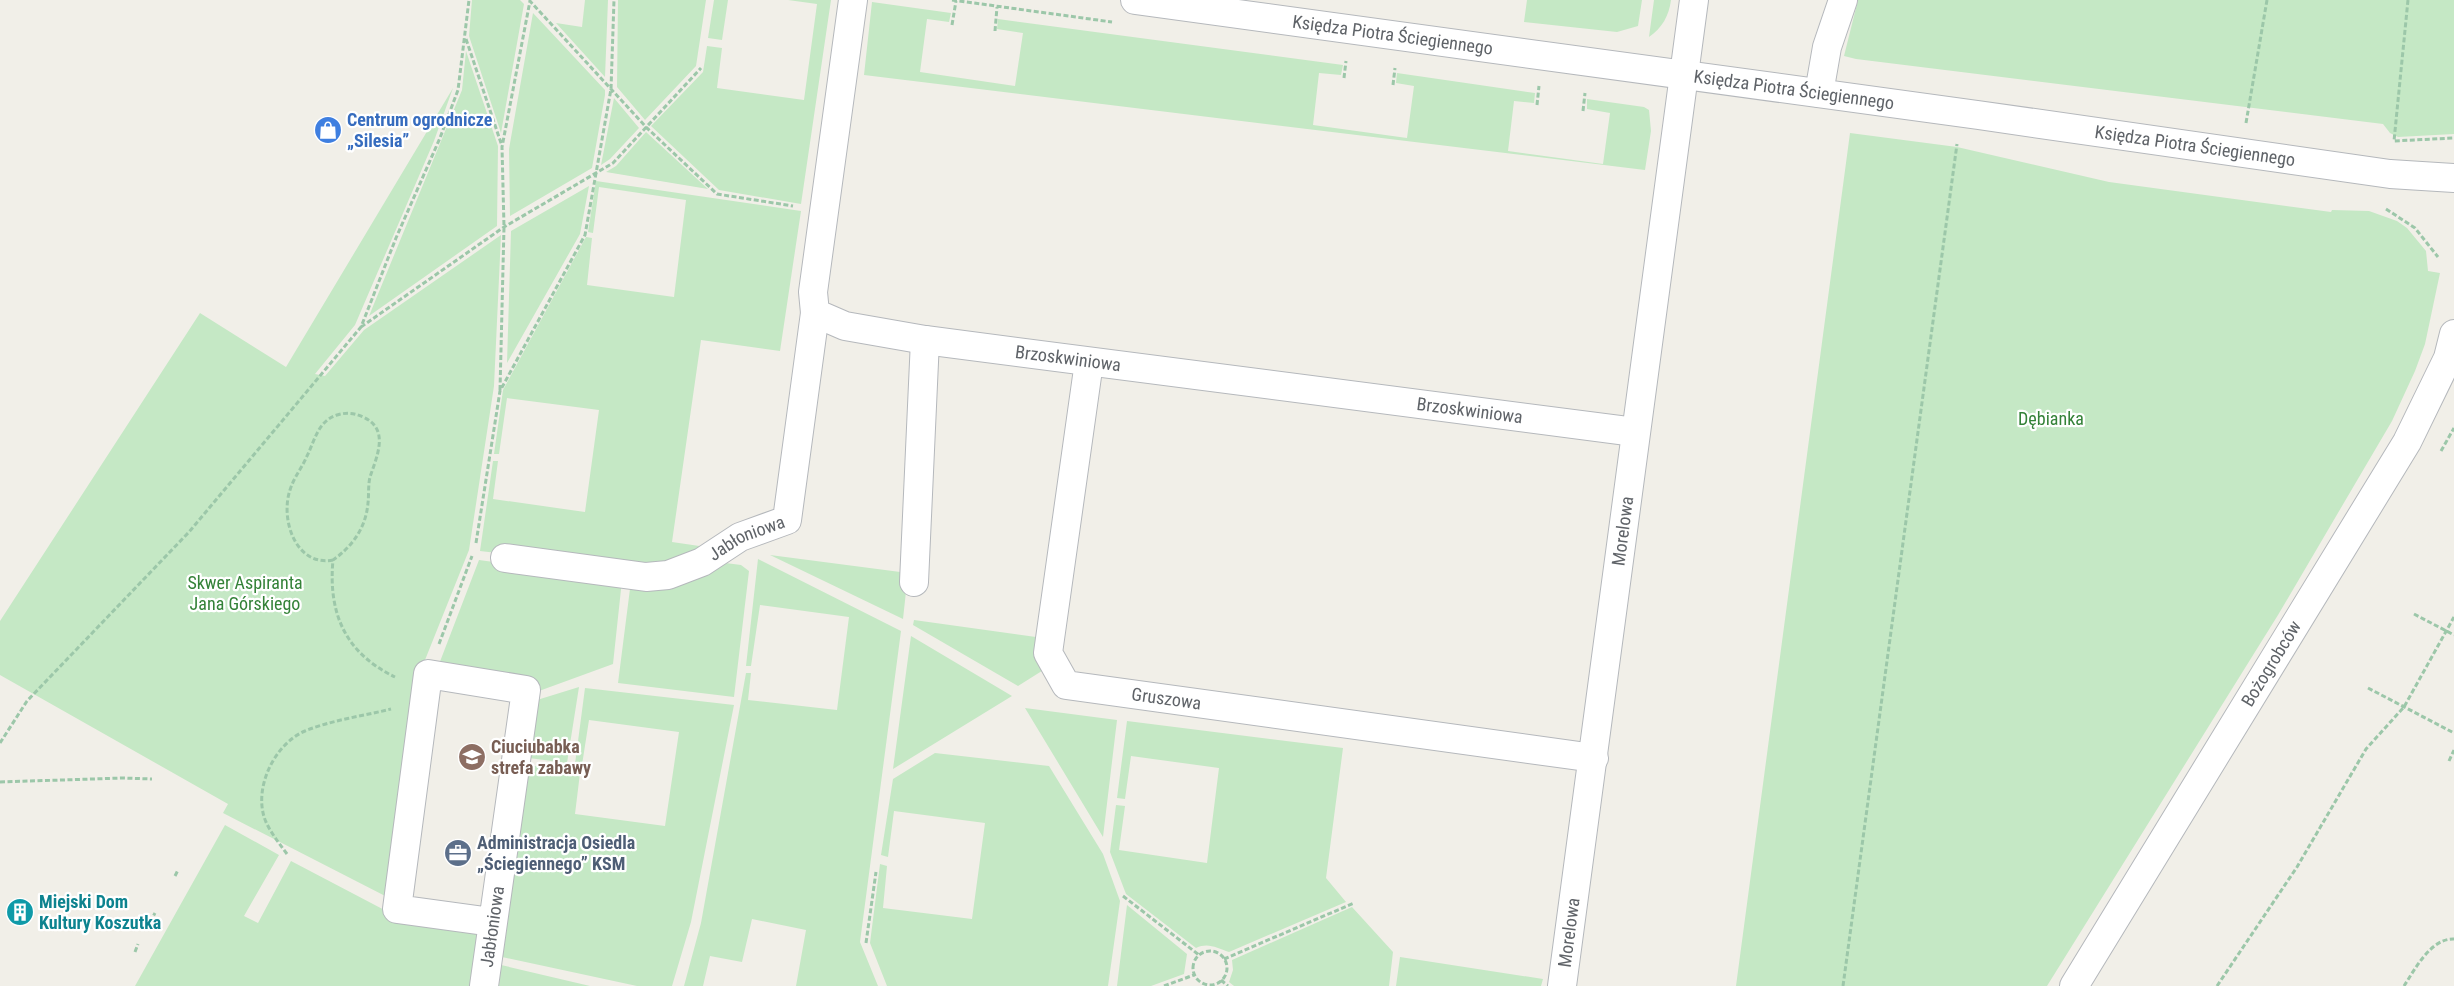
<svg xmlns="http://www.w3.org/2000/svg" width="2454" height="986" font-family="'Roboto Condensed',sans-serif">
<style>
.green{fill:#c5e8c5}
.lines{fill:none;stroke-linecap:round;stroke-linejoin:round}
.minor-casing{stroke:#b5b8bc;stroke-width:30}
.path{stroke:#9cc7a9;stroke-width:3;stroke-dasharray:5 2.5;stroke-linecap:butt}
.minor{stroke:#fff;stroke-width:28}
.labels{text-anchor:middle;stroke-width:4.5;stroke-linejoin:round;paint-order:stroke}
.street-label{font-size:18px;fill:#5f6368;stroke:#fff}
.shop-label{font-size:18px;font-weight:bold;fill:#366cbe;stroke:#fff;text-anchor:start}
.park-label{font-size:18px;fill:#348238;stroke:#fff}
.education-label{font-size:18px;font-weight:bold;fill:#785e54;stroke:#fff;text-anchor:start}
.service-label{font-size:18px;font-weight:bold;fill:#4e5e75;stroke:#fff;text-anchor:start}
.culture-label{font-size:18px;font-weight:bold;fill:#0d838f;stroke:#fff;text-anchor:start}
</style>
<rect width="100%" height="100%" fill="#f1efe8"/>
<!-- green -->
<path class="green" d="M472,0H520L524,4L501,133L469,36Z
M585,0H608L605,77L556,23L582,27Z
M618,0H706L696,66L645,120L617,87Z
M714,0H728L722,40L708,38Z
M788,0H831L801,204L719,190L651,126L703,72L707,46L722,48L717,88L804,100L817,4Z
M1527,0H1642L1638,26L1617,32L1524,22Z
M1654,0H1671C1669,16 1662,28 1649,37Z
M1858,0H2454V134L2398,137L2390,133L2383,124L1856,59L1844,56Z
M872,2L951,13L949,22L927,19L920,72L1015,86L1023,33L997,29L998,19L1343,65L1341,75L1319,73L1313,125L1407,138L1414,86L1396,83L1397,73L1535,93L1534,103L1514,101L1508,151L1603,164L1610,113L1587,109V99L1644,107L1649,110L1651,131L1645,170L864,75Z
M533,13L605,90V95L592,168L510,216L509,149Z
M466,51L498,146L497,226L369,316L462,90Z
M453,88L434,141L355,325L315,374L325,376L364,330L501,235L494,386L469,550L421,670L393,900L223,813L228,804L0,675V621L200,313L286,367Z
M614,98L639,128L610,159L601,165Z
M646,132L708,189L606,172L616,166Z
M1850,133L1957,147L2109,182L2331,212L2332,210L2369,211L2397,221L2407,228L2426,251L2428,271L2440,273L2425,344L2415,371L2392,421L2278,615L2047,986H1736Z
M596,181L801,211L780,351L701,340L672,542L713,548L696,559L629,569L480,551L493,461H498L493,499L585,512L599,410L507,398L499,454H494L503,390L586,237L592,238L587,285L674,297L686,200L599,187L593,233L588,232Z
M589,186L580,234L507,363L511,231Z
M770,555L908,573L903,619Z
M758,559L901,631L860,942L878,986H796L806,930L752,919L742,962L710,956L703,986H684L701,923L746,673H751L748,700L837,710L849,617L760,605L751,666H746Z
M479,560L622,580L613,664L539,691L436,672Z
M718,562L741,565L749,571L734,697L618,683L631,581Z
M914,620L1036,637L1035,650L1045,669L1018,686L913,625Z
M911,636L1012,696L893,769Z
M579,687L567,763L529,758L537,700Z
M585,688L734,705L691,922L672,986H637L502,957L529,765L580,773L575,814L665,826L679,732L589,720L582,765L575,764Z
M1025,708L1117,720L1103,837Z
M1127,721L1343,748L1326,878L1346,902L1229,952C1217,948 1208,942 1196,948L1126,894L1110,852L1116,805L1125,806L1119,850L1207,863L1219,768L1131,756L1125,799L1117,798Z
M935,753L1049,766L1103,854L1120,901L1108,986H887L870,943L880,864L887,866L883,908L972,919L985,823L894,811L888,857L881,855L893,779Z
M225,825L279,855L244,916L258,923L291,861L392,914L480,925L472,986H135Z
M1127,905L1187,954L1184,974L1151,986H1117Z
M1352,907L1393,952L1389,986H1234L1229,982L1233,970L1232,960Z
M1400,957L1543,979L1541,986H1396Z
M501,965L590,986H499Z"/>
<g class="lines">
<!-- minor casing -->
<g class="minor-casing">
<g id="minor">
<path id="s1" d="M853,0L813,292L815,313L845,326L925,340L1635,432"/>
<path id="s2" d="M1135,0L1978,115L2390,174L2454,178"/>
<path d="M1819,93L1827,47L1843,0"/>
<path id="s3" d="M1089,362L1048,653L1066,685L1594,758"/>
<path id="s4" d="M505,558L646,577L668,575L702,562L740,537L787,520L815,313"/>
<path d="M914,582L925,340"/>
<path id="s5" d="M484,986L526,690L428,674L397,909L492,922"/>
<path id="s6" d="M1562,986L1694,0"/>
<path id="s7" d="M2074,986L2407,442L2448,358L2454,334"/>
</g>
</g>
<!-- path -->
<path class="path" d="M529,0L646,127L717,194L793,206
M952,0L1112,22
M2408,0L2394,141L2454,138
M952,25L956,1
M995,31L997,7
M466,39L502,146
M1344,78L1346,61
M1393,85L1395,68
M1537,105L1539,86
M1583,111L1585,93
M2246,123L2267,0
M2386,209L2415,228L2438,257
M361,327L504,227L613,163L701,68
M500,390L504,227L502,147L530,1
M2441,451L2454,428
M476,543L500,391L585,235L611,89L614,0
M333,560C296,567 280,520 290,490C294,477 302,468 307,456C315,440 318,421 337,415C347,412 354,413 363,417C390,429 377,456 370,477C368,485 369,495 368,503C366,527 353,546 333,560C328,613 345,653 395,677
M2414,614L2454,635
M439,644L472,556
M2368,688L2454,733
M0,743L27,701L189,532L361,327L396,238L440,138L458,90L469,0
M2449,761L2454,750
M0,782L123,778L152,779
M287,854C279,843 271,833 266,822C252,790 274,744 305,731C332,720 363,716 391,709
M175,876L178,870
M1123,896L1199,955
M150,922L155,913
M866,943L876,872
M1193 968a17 17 0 1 1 34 0a17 17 0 1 1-34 0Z
M135,952L138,944
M1224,959L1354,903
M1221,980L1228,986
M1164,986L1194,975
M1843,986L1957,144
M2217,986L2297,867L2366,749L2404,707L2454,617
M2404,986C2415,969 2431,938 2454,939"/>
<!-- minor -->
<use href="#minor" class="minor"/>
</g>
<!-- icons -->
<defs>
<g id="shop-disc" transform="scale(1.4375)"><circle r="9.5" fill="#3f7fe0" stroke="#fff"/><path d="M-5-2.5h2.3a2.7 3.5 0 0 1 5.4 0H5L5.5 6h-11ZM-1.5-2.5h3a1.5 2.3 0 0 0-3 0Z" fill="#fff"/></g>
<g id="school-disc" transform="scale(1.4375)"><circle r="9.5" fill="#8d6e63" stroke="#fff"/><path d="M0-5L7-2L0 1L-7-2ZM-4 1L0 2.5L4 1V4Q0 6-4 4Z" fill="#fff"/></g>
<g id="office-disc" transform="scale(1.4375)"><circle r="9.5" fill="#5c6f8a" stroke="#fff"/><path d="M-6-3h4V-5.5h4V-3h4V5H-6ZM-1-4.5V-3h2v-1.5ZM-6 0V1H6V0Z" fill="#fff"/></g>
<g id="building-disc" transform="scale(1.4375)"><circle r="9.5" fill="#0f9aa8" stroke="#fff"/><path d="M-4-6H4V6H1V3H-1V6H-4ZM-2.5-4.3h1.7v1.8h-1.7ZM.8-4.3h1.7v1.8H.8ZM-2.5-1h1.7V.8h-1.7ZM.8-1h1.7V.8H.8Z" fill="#fff"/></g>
</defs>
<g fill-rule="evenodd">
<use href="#shop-disc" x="328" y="130"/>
<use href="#school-disc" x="472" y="757"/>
<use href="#office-disc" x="458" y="853"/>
<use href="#building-disc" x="20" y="912"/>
</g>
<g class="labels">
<!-- street labels -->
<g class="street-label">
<text dy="6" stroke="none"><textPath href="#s2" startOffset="260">Księdza Piotra Ściegiennego</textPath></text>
<text dy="6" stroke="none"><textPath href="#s2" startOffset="665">Księdza Piotra Ściegiennego</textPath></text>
<text dy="6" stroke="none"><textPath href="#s2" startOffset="1070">Księdza Piotra Ściegiennego</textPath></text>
<text dy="6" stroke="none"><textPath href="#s1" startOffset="574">Brzoskwiniowa</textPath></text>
<text dy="6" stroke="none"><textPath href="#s1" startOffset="979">Brzoskwiniowa</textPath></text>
<text dy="6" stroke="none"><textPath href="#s6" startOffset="459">Morelowa</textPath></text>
<text dy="6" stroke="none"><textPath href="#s4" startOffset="252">Jabłoniowa</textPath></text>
<text dy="6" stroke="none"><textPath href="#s7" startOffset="378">Bożogrobców</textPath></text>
<text dy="6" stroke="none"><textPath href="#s3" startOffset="432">Gruszowa</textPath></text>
<text dy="6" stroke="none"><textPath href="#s5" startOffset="60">Jabłoniowa</textPath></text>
<text dy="6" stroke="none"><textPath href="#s6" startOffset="54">Morelowa</textPath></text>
</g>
<!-- shop labels -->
<g class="shop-label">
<text x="347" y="126">Centrum ogrodnicze<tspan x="347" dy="21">„Silesia”</tspan></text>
</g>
<!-- park labels -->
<g class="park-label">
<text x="2051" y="425">Dębianka</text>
<text x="245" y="589">Skwer Aspiranta<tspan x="245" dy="21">Jana Górskiego</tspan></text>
</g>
<!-- education labels -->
<g class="education-label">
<text x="491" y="753">Ciuciubabka<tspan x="491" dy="21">strefa zabawy</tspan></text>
</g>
<!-- service labels -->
<g class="service-label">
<text x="477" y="849">Administracja Osiedla<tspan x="477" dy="21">„Ściegiennego” KSM</tspan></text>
</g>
<!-- culture labels -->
<g class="culture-label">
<text x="39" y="908">Miejski Dom<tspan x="39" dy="21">Kultury Koszutka</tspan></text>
</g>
</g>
</svg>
